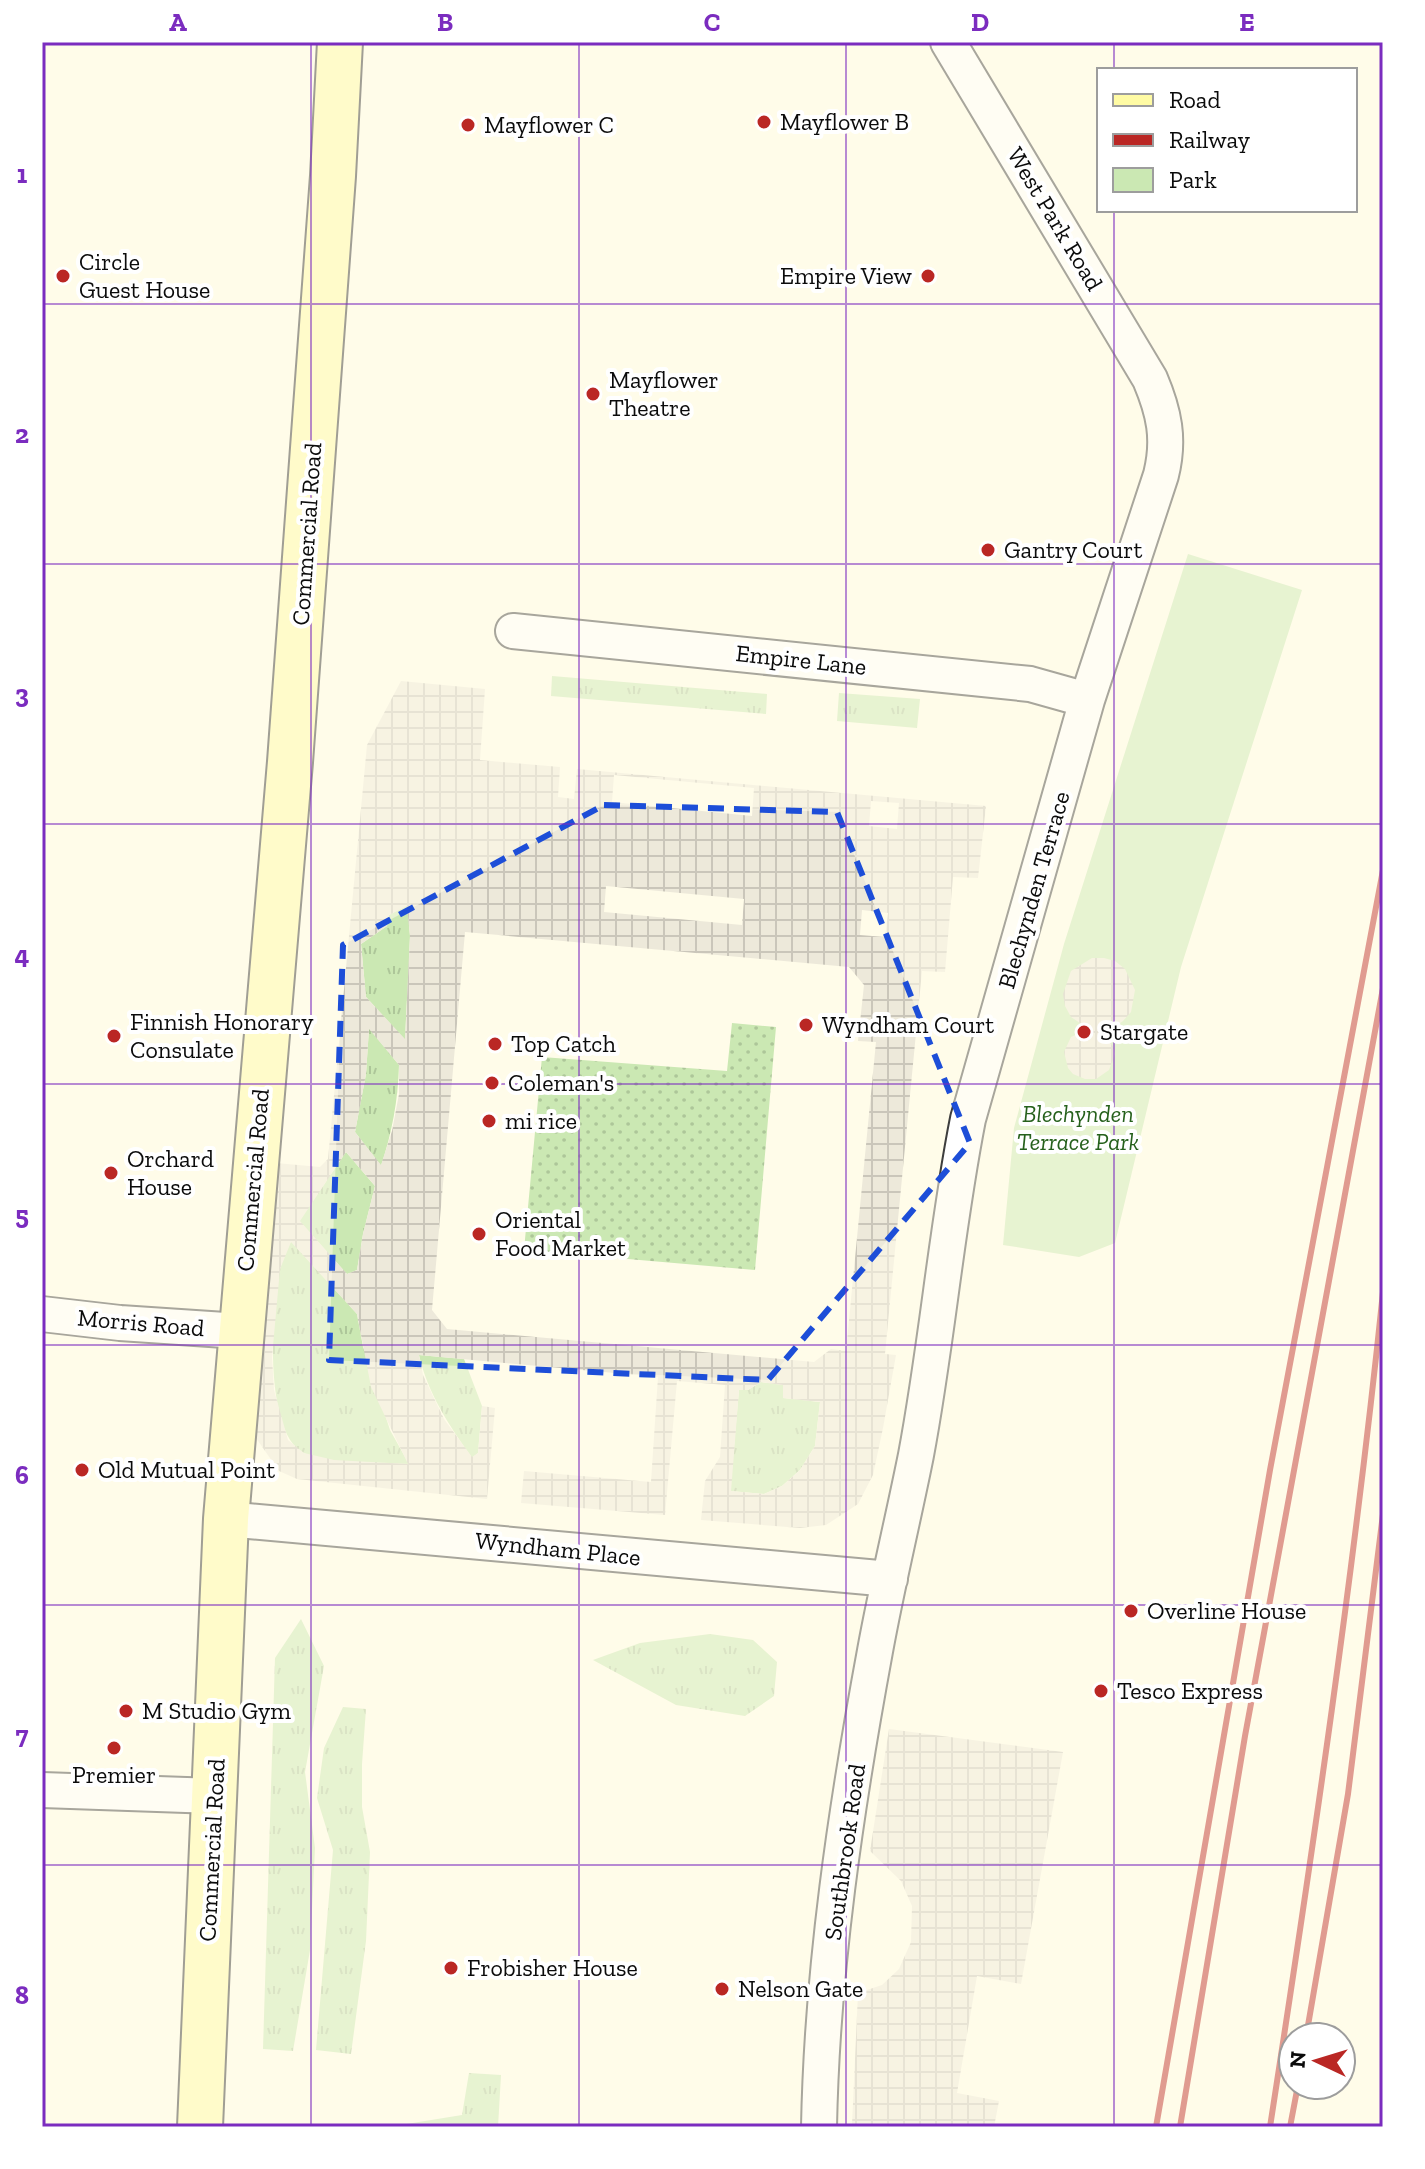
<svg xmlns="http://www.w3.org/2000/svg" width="1425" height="2169" font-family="'Zilla Slab',serif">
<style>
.grass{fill:url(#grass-tufts)}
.park{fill:#cbe8b3}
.garden{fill:url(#garden-dots)}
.plaza{fill:url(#plaza-grid);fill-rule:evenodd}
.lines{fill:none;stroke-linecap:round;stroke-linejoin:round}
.street-casing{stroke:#3e3e3e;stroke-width:38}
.secondary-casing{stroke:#2d2d2d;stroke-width:48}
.street{stroke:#fff;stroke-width:34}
.secondary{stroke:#fffba4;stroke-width:44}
.rail{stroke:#ba2724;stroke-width:6}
.marked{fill:none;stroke:#1d4ed8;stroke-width:6;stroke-dasharray:16 10;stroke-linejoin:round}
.grid{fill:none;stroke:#7b2cbf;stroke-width:2;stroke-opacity:0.55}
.poi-dot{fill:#ba2724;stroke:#fff;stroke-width:3}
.labels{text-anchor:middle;stroke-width:8;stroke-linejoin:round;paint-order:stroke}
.poi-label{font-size:24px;fill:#0b0b0b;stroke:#fff;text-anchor:start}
.street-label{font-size:24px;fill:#0b0b0b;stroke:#fff}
.park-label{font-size:24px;font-style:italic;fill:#26611c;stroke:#fff}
.neatline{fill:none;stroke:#7b2cbf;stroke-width:3}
.grid-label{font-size:26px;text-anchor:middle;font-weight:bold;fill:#7b2cbf}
</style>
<defs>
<pattern id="grass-tufts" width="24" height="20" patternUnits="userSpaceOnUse" patternTransform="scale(2)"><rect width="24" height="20" fill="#cbe8b3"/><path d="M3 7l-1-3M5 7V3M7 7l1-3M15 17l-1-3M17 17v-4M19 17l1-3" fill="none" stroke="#adc699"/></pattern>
<pattern id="garden-dots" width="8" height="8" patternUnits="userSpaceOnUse" patternTransform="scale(2)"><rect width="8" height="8" fill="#cbe8b3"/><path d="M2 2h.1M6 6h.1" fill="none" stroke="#adc699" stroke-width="1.8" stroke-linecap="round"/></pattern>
<pattern id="plaza-grid" width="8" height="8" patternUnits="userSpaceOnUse" patternTransform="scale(2)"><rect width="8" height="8" fill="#ede9da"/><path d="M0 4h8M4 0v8" fill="none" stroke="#cac6ba"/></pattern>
</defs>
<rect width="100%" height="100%" fill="#fffce9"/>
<!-- grass -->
<path class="grass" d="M552,676L767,694L766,714L551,696Z
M839,693L920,699L917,728L837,721Z
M407,905L410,936L405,1040L366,997L361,944L387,926L389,915Z
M369,1028L399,1065C398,1101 392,1132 381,1166L355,1132L366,1074Z
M346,1152L375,1186L363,1234L357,1270L347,1274L299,1221Z
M291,1241L357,1314L363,1347L390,1430L409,1464C377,1462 337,1466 306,1454C263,1437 271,1308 280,1270C282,1260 287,1250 291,1241Z
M419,1355L464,1359L482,1406L478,1453L472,1458C449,1425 428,1394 419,1355Z
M761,1382L783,1385V1398L820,1402L815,1446L800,1470L782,1486L764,1494L730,1491L739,1390H748Z
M301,1619L324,1666L305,1772L315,1848L310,1950L293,2051L263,2049L275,1658Z
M710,1634L753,1640L777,1662L774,1696L745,1716L676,1705L593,1660L640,1643Z
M343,1707L366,1709L362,1764V1807L370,1852L366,1941L351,2054L316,2050L333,1850L317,1798L324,1748Z
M469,2073L501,2075L498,2127H388L462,2115Z"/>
<!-- park -->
<path class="park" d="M1188,554L1302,590L1181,967L1115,1243L1079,1257L1003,1245L1014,1128L1064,944Z"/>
<!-- garden -->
<path class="garden" d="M732,1023L776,1027L755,1270L524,1250L542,1057L727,1071Z"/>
<!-- plaza -->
<path class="plaza" d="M401,681L485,689L480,760L560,767L558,797L574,799L577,769L986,806L978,878L953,877L945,972L922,971L885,1354L896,1355L883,1428L873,1475L858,1504L826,1525L800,1528L701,1520L705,1481L720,1457L725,1385L677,1381L665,1515L521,1503L524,1471L651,1482L658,1377L419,1355L423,1375L444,1419L472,1457L478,1453L482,1406L495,1408L487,1499L297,1479L279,1471L256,1438L253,1421L276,1163L320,1167L328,1159L367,745ZM614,775L754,788L752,816L612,802ZM871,801L899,803L897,829L869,826ZM606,886L744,899L742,925L604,912ZM407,906L410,936L405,1039L366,997L361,944L387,926L389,915ZM862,910L888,913L885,937L860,935ZM465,932L849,967L864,985L858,1041L876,1042L846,1351L831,1349L814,1362L447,1329L432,1310ZM369,1029L399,1065V1094L392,1131L381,1165L355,1132L366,1074ZM346,1152L375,1186L363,1234L357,1270L347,1274L300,1221ZM291,1242L357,1314L371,1387L408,1464L334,1460L304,1453L288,1440L274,1390L272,1357L280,1269ZM761,1382L783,1385V1398L820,1402L815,1446L800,1470L782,1486L764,1494L731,1491L739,1390H748Z
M1092,958H1104L1115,961L1125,969L1135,990L1131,1012L1123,1021L1113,1028L1098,1031L1113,1046L1115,1054L1109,1070L1096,1079H1085L1073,1074L1068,1068L1064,1052L1071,1037L1089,1029L1071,1017L1065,1006L1063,994L1071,971Z
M889,1729L1063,1752L1021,1984L977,1976L957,2093L999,2101L994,2127L852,2125L858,1993L882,1985L899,1969L911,1942L912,1906L901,1881L870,1851Z"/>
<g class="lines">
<!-- street casing -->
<g class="street-casing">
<path id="street" d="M513,631L1030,684L1087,700
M42,1314L120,1323L240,1331
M226,1519L890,1579
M42,1790L215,1796
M819,2127C822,1968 846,1808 875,1651C887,1585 903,1520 916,1455C937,1344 946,1230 968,1119L1087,700L1161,475C1170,439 1164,412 1150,379L948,42"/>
</g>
<!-- secondary casing -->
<g class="secondary-casing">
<path id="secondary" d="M200,2127L226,1519L290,762L333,176L340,42"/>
</g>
<!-- street -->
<use href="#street" class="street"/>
<!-- secondary -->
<use href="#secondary" class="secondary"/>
<!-- rail -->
<path class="rail" d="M1306,2037L1348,1794L1383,1514
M1156,2127L1270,1470L1383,870
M1180,2127L1245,1736L1383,988
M1270,2127C1313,1849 1354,1572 1383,1292
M1290,2127L1298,2085"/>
</g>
<!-- marked area -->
<path d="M0 0H1425V2169H0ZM604,805L837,812L970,1143L768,1380L329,1360L343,945Z" fill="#fffce9" fill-opacity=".55" fill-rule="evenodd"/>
<path class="marked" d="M604,805L837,812L970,1143L768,1380L329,1360L343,945Z"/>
<!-- grid -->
<path class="grid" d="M311,42V2127M579,42V2127M846,42V2127M1114,42V70M1114,210V2127M42,304H1383M42,564H1383M42,824H1383M42,1084H1383M42,1345H1383M42,1605H1383M42,1865H1383"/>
<!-- markers -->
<g class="poi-dot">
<circle cx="764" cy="122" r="8"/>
<circle cx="468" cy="125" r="8"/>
<circle cx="63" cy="276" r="8"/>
<circle cx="928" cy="276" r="8"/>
<circle cx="593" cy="394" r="8"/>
<circle cx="988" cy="550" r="8"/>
<circle cx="806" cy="1025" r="8"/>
<circle cx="1084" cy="1032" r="8"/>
<circle cx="114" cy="1036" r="8"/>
<circle cx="495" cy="1044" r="8"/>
<circle cx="492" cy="1083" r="8"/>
<circle cx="489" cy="1121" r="8"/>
<circle cx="111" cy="1173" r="8"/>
<circle cx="479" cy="1234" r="8"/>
<circle cx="82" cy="1470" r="8"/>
<circle cx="1131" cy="1611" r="8"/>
<circle cx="1101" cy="1691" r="8"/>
<circle cx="126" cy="1711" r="8"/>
<circle cx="114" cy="1748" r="8"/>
<circle cx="451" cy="1968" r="8"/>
<circle cx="722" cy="1989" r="8"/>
</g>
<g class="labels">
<!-- poi labels -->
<g class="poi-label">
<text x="780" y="130">Mayflower B</text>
<text x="484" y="133">Mayflower C</text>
<text x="79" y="270">Circle<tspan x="79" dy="28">Guest House</tspan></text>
<text x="912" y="284" text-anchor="end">Empire View</text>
<text x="609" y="388">Mayflower<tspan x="609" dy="28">Theatre</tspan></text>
<text x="1004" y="558">Gantry Court</text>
<text x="130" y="1030">Finnish Honorary<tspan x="130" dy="28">Consulate</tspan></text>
<text x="822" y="1033">Wyndham Court</text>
<text x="1100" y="1040">Stargate</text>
<text x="511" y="1052">Top Catch</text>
<text x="508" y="1091">Coleman's</text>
<text x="505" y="1129">mi rice</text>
<text x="127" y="1167">Orchard<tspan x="127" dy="28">House</tspan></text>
<text x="495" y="1228">Oriental<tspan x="495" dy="28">Food Market</tspan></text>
<text x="98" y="1478">Old Mutual Point</text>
<text x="1147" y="1619">Overline House</text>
<text x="1117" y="1699">Tesco Express</text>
<text x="142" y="1719">M Studio Gym</text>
<text x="114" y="1783" text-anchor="middle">Premier</text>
<text x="467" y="1976">Frobisher House</text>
<text x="738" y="1997">Nelson Gate</text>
</g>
<!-- street labels -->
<g class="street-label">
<text transform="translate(1055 219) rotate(59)" y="8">West Park Road</text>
<text transform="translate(307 534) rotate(-86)" y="8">Commercial Road</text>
<text transform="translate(801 660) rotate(6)" y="8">Empire Lane</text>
<text transform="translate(1034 890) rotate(-74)" y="8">Blechynden Terrace</text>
<text transform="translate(253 1180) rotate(-85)" y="8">Commercial Road</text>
<text transform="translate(141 1323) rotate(5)" y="8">Morris Road</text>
<text transform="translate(558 1549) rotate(6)" y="8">Wyndham Place</text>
<text transform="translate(212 1850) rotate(-87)" y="8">Commercial Road</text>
<text transform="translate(845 1852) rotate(-82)" y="8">Southbrook Road</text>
</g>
<!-- park labels -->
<g class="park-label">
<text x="1078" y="1122">Blechynden<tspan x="1078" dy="28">Terrace Park</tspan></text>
</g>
</g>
<!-- border -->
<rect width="1425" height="2169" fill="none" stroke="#ffffff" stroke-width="88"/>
<!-- legend -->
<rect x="1097" y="68" width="260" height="144" fill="#ffffff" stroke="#9d9d9d" stroke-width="2"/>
<rect x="1113" y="94" width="40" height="12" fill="#fffba4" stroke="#9d9d9d" stroke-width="2"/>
<text x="1169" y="108" font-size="24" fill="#0b0b0b">Road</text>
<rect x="1113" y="134" width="40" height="12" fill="#ba2724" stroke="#9d9d9d" stroke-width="2"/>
<text x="1169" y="148" font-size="24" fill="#0b0b0b">Railway</text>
<rect x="1113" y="168" width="40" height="24" fill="#cbe8b3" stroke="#9d9d9d" stroke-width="2"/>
<text x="1169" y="188" font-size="24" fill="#0b0b0b">Park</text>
<!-- north arrow -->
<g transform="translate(1317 2061) rotate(274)"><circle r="38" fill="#ffffff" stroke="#9d9d9d" stroke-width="2"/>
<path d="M0-6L14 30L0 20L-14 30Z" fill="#ba2724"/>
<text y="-12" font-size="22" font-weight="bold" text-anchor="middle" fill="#0b0b0b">N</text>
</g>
<rect x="44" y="44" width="1337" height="2081" class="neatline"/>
<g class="grid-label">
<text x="178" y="31">A</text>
<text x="445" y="31">B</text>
<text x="712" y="31">C</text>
<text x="980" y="31">D</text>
<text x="1247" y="31">E</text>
<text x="22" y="183">1</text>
<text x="22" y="443">2</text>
<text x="22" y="703">3</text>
<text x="22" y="964">4</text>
<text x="22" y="1224">5</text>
<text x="22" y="1484">6</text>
<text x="22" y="1744">7</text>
<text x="22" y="2004">8</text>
</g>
</svg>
